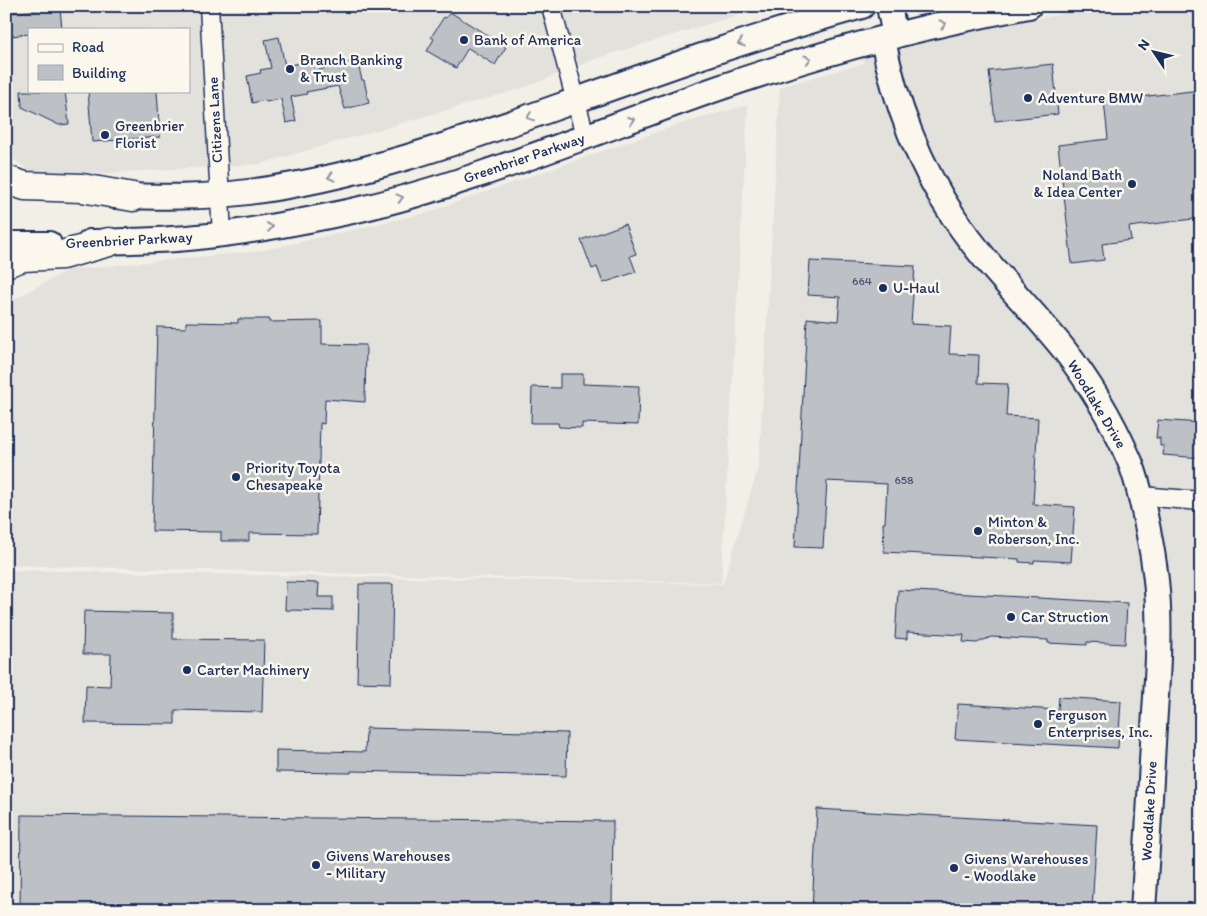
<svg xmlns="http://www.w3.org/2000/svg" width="1207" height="916" font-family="Itim,sans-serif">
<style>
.built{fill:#e2e1dc;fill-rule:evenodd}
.building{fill:#bdc0c4;stroke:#1b2f5e}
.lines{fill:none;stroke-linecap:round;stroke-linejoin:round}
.street-casing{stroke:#1b2f5e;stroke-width:21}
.secondary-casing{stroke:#1b2f5e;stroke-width:28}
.primary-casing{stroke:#1b2f5e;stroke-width:31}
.street{stroke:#fbf7ec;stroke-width:18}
.secondary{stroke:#fbf7ec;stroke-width:24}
.primary{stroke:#fbf7ec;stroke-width:28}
.oneway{stroke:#8b93a5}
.poi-dot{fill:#1b2f5e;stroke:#fbf7ec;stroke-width:2}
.labels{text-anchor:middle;stroke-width:5;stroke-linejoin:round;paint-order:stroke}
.number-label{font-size:12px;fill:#445378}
.poi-label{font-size:15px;fill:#1b2f5e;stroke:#fbf7ec;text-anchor:start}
.street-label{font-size:15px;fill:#1b2f5e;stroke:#fbf7ec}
</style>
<rect width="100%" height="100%" fill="#f2efe6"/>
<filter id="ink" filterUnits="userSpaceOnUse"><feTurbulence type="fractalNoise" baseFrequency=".02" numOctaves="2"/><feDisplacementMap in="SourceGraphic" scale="10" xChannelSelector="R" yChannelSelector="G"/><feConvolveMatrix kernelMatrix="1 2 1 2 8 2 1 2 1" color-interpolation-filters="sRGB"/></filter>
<g filter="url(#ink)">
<!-- built -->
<path class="built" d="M6,6H767L598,58L520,89L260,164L38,177L6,154ZM29,29H189V91H29Z
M1201,6V910H6V570L723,584L759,465L780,87L864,63L860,56L921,41L1099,7Z
M748,105L721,583L6,565V304L67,270L260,251L426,213L680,124Z"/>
<!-- building -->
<path class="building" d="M60,8L62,29H29V34L11,36L9,13Z
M450,12L506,47L495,65L468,48L456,68L427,51L434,39L431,37L444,17L446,18Z
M279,37L285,66L300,63L301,66L313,64L315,71L357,60L362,80H364L369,103L345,109L338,86L306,92L307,94L291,97L296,121L286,123L281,99L266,102L265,100L252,103L247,76L261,73L260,70L271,68L265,40Z
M1053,64L1058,114L995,121L989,71Z
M1201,90V218L1129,227L1131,240L1102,244L1104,260L1072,264L1058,145L1108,139L1104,101Z
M21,91H65L69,124L59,125L22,107Z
M88,91H157L160,137L92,142Z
M625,224L636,254L630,256L636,272L603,283L597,267L592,269L581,240Z
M810,261L915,266L911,324L951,326L949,354L979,355L978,383L1008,384L1006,416L1038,418L1033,504L1075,507L1071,562L1034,560V563L1019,562V559L884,552L883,523H885L887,484L827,481L823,548L795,547L807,318L838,321L840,297L808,295Z
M238,319H269V322L322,321V344L366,345L365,402L325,399L324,424L320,423L317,534L249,533V541H221V532L152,531L157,327L186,328V322L238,323Z
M560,374H583V384L639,386L638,425L582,423V428L559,427L558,423H531L532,387L560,388Z
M1158,420L1201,423V458L1163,455L1164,446H1160V438H1156Z
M286,582L319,583L318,597H333V611L285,610Z
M359,584H393L391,683L357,682Z
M898,590L1127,603L1125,644L1087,642V645L1048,643V640L991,637L977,643L963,642L964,635L907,632V639L895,638Z
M84,611L173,613V639L264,640L262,712L175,710V724L85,723L86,685L110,686L111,654H83Z
M1059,697L1121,701L1118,748L955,739L958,704L1058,710Z
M366,728L567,733L566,776L351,771V773L276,772V750L365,752Z
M817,809L1097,825L1092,910H812Z
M21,815L613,821L612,910H20Z"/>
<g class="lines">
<!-- street casing -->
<g class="street-casing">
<path id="street" d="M209,6L222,234
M551,6L585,136
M1141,496L1201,501"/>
</g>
<!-- secondary casing -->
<g class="secondary-casing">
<path id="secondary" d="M889,6L895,36
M883,39C894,101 920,167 955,219C986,265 1027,304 1062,347C1088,380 1111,418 1128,457C1136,474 1140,493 1144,511C1150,538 1155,564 1157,591C1161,641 1156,693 1153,743C1150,799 1147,854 1143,910
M115,196C159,197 204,198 248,192C360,178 467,139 574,101C669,67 765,33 862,6
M90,242C126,241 162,241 198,237C249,232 301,222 352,211C475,183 593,132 713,90C816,54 921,26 1029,6
M6,244H49"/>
</g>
<!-- primary casing -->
<g class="primary-casing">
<path id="primary" d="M6,180L25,186L82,188L133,197
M6,263L23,257L62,255L109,242"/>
</g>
<!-- street -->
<use href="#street" class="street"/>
<!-- secondary -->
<use href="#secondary" class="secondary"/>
<!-- primary -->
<use href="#primary" class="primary"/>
</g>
<!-- one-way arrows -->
<defs><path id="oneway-chevron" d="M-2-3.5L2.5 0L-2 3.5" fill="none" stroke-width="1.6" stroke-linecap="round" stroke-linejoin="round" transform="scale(1.25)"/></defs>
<g class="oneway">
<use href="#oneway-chevron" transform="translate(943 24) rotate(-13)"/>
<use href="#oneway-chevron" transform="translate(741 43) rotate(162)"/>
<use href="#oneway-chevron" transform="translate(808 59) rotate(-17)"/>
<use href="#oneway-chevron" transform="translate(530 117) rotate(160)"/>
<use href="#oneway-chevron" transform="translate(631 120) rotate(-19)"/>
<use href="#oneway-chevron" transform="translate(331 177) rotate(167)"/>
<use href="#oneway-chevron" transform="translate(400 198) rotate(-15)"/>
<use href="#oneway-chevron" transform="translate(270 227) rotate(-9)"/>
</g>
</g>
<!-- markers -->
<g class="poi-dot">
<circle cx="464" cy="40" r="5"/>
<circle cx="290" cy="69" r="5"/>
<circle cx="1028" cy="98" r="5"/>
<circle cx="105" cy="135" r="5"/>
<circle cx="1132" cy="184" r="5"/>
<circle cx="883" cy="288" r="5"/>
<circle cx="236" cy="477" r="5"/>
<circle cx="978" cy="531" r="5"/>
<circle cx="1011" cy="617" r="5"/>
<circle cx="187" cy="670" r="5"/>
<circle cx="1038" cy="724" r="5"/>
<circle cx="316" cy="865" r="5"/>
<circle cx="954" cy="868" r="5"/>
</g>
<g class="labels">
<!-- number labels -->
<g class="number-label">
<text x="862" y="285">664</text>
<text x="904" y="484">658</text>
</g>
<!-- poi labels -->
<g class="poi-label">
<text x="474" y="45">Bank of America</text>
<text x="300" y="65">Branch Banking<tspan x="300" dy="17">&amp; Trust</tspan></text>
<text x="1038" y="103">Adventure BMW</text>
<text x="115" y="131">Greenbrier<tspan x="115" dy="17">Florist</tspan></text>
<text x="1122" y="180" text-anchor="end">Noland Bath<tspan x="1122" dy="17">&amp; Idea Center</tspan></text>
<text x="893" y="293">U-Haul</text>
<text x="246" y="473">Priority Toyota<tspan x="246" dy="17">Chesapeake</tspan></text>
<text x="988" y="527">Minton &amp;<tspan x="988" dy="17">Roberson, Inc.</tspan></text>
<text x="1021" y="622">Car Struction</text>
<text x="197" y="675">Carter Machinery</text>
<text x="1048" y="720">Ferguson<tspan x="1048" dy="17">Enterprises, Inc.</tspan></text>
<text x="326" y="861">Givens Warehouses<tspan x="326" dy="17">- Military</tspan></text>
<text x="964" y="864">Givens Warehouses<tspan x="964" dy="17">- Woodlake</tspan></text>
</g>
<!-- street labels -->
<g class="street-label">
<text transform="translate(215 120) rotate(-93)" y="5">Citizens Lane</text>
<text transform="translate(524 158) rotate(-19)" y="5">Greenbrier Parkway</text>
<text transform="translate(129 240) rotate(-3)" y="5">Greenbrier Parkway</text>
<text transform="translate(1097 404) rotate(59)" y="5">Woodlake Drive</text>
<text transform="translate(1149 811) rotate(-87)" y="5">Woodlake Drive</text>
</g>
</g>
<!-- margin -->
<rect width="1207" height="916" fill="none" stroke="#fbf7ec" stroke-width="25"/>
<rect x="12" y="12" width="1182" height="891" fill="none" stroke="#1b2f5e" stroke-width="2" filter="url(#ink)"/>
<!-- legend -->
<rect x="28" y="28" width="162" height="65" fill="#fbf7ec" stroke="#a1a7b3"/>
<rect x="38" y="44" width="25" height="8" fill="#fbf7ec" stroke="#a1a7b3"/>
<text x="72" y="52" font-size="15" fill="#1b2f5e">Road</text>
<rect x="38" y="65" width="25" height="15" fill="#bdc0c4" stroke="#a1a7b3"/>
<text x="72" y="78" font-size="15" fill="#1b2f5e">Building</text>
<!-- north arrow -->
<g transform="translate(1154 52) rotate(305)" stroke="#fbf7ec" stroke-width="4" paint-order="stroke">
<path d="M0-4L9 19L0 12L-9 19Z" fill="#1b2f5e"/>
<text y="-8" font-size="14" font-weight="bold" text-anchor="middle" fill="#1b2f5e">N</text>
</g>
</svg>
